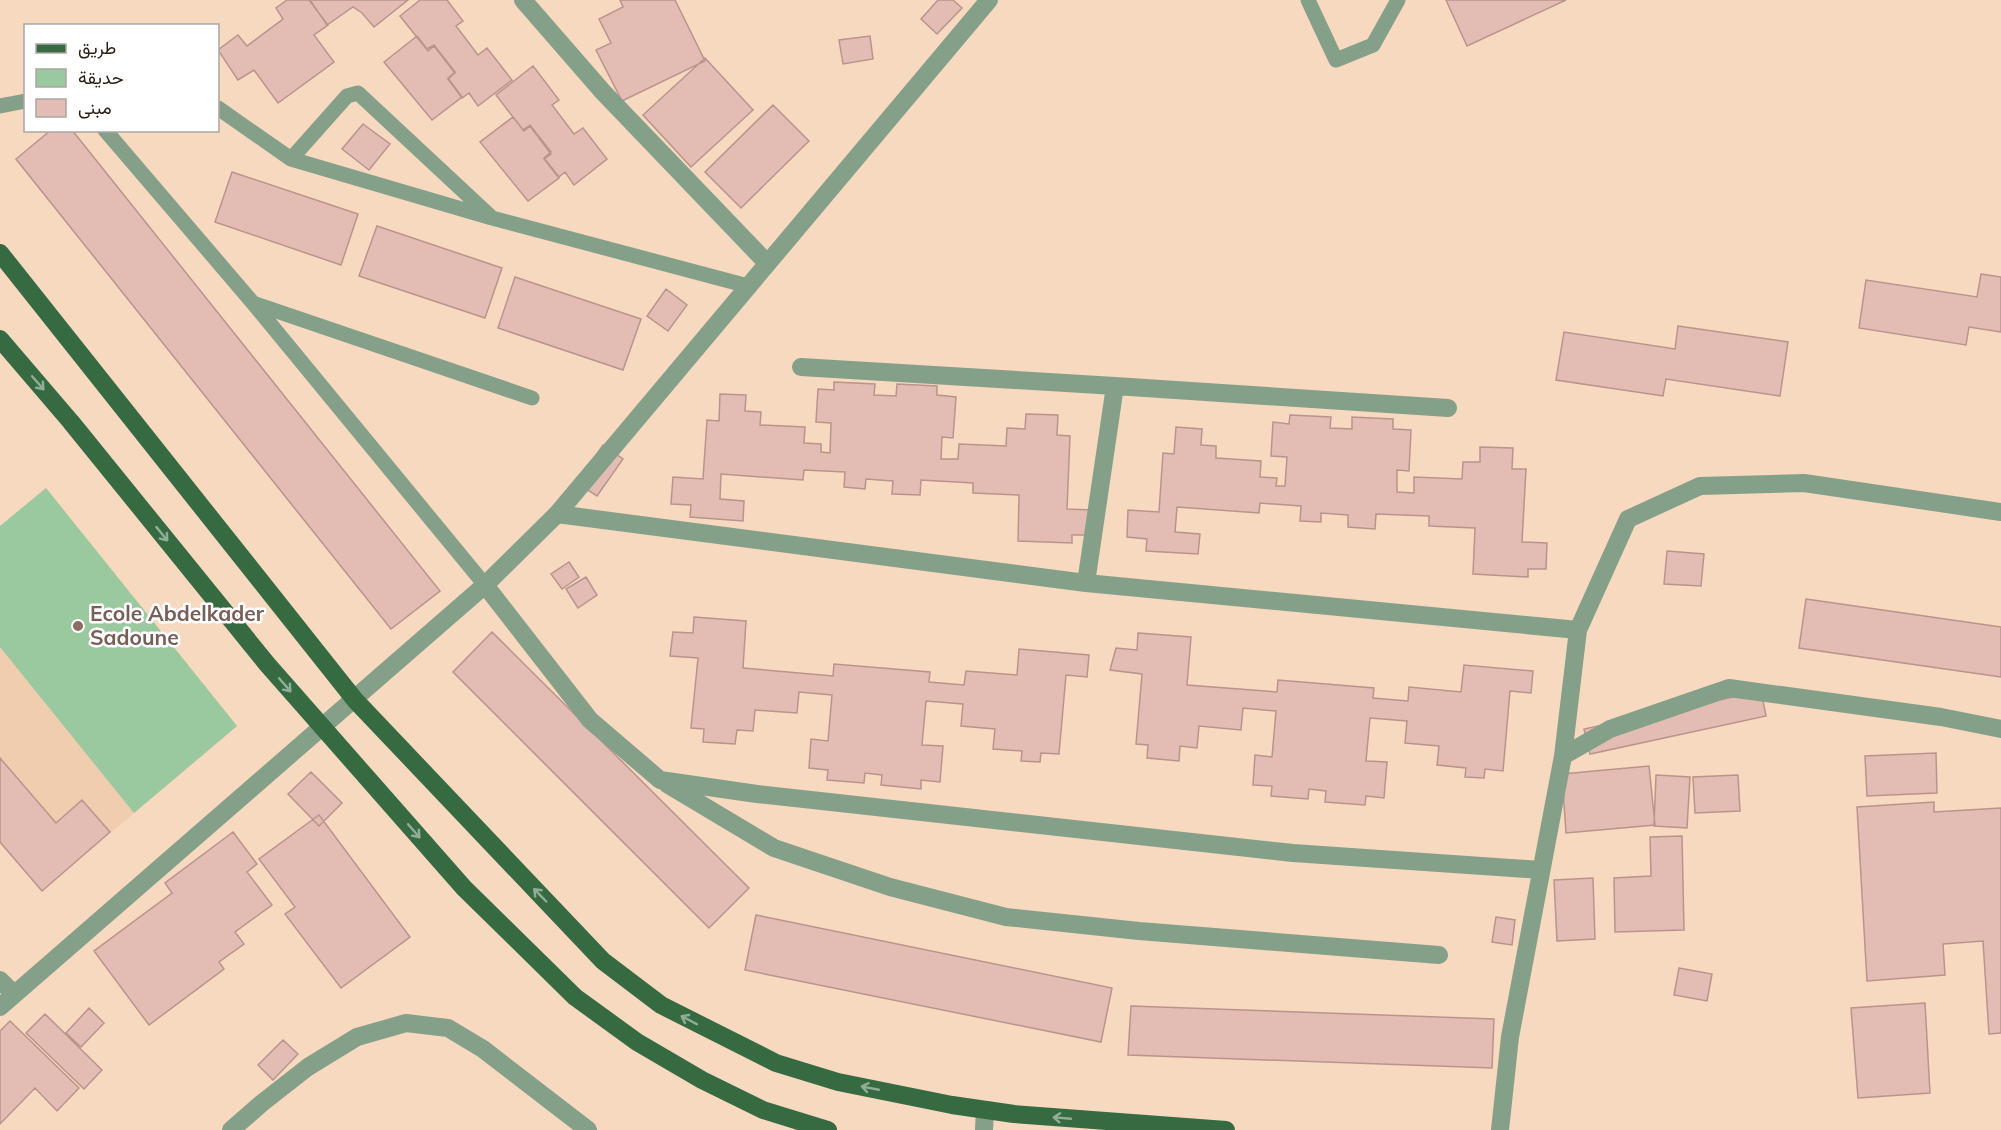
<svg xmlns="http://www.w3.org/2000/svg" width="2001" height="1130" font-family="Mulish,Vazirmatn,sans-serif">
<style>
.built{fill:#efcdae}
.green{fill:#9bc99f}
.building{fill:#e3bcb4;stroke:#ba948c;stroke-width:1.5}
.lines{fill:none;stroke-linecap:round;stroke-linejoin:round}
.lane{stroke:#85a089;stroke-width:15}
.street{stroke:#85a089;stroke-width:18}
.primary{stroke:#366b42;stroke-width:18}
.oneway{stroke:#90ae97}
.education-dot{fill:#8d6e63;stroke:#fff;stroke-width:2}
.labels{text-anchor:middle;stroke-width:5;stroke-linejoin:round;paint-order:stroke}
.education-label{font-size:21px;font-weight:bold;fill:#785e54;stroke:#fff;text-anchor:start}
</style>
<rect width="100%" height="100%" fill="#f6d9bf"/>
<!-- built -->
<path class="built" d="M46,488L237,726L42,891L0,842V526Z"/>
<!-- green -->
<path class="green" d="M46,488L237,726L134,813L0,647V526Z"/>
<!-- building -->
<path class="building" d="M287,0H309L328,25L314,35L334,62L278,103L254,70L238,80L218,50L238,35L247,46L283,19L276,8Z
M310,0H408L374,27L362,13L353,7L327,25Z
M420,0H447L463,21L456,26L478,55L487,48L512,80L478,106L469,93L462,98L448,79L455,73L434,46L428,51L400,16Z
M620,0H675L705,61L622,101L596,50L611,43L599,19L623,7Z
M938,0H953L962,8L937,34L921,19Z
M1446,0H1566L1467,46Z
M417,36L427,49L434,45L455,72L448,78L462,97L432,120L384,62Z
M870,36L873,59L843,64L839,40Z
M705,58L753,110L691,167L643,115Z
M533,66L559,100L552,105L574,134L583,128L607,159L574,185L565,172L559,177L544,158L551,152L530,125L523,130L496,95Z
M773,105L809,141L741,208L705,172Z
M513,117L524,131L530,126L551,154L544,159L559,178L528,201L480,142Z
M363,124L390,144L369,170L342,149Z
M51,130H72L440,591L391,629L16,159Z
M232,172L358,214L341,265L215,222Z
M377,226L502,268L485,318L359,276Z
M1981,274L2001,277V332L1969,327L1966,345L1859,328L1866,280L1977,297Z
M515,277L641,319L623,370L498,328Z
M666,289L687,305L668,331L647,316Z
M1678,326L1788,342L1780,396L1666,379L1663,396L1556,380L1564,332L1675,349Z
M834,382L875,384L874,395L896,396L897,384L937,386V395L956,397L953,438L942,437L941,459H958L959,444L1006,446L1007,428L1025,429L1026,414L1058,415L1057,435L1070,436L1067,509L1092,510L1091,535H1072V543L1018,541L1019,495L973,493V483L921,480L920,495L892,494L893,481L866,479L865,489L844,487L845,472L804,470L803,480L721,474L720,499L744,501L743,521L690,517L691,505L671,504L673,477L703,479L707,420L719,421L720,394L746,395L745,411L761,412L760,425L805,427L804,443L821,444V452L830,453L831,423L816,422L818,389L834,390Z
M1290,415L1331,417L1330,428L1352,429V417L1393,419V429L1411,430L1409,471L1397,470V492L1414,493V477L1462,479L1463,462H1480V447L1513,448L1512,469H1526L1522,542L1547,543L1546,569H1528V577L1473,574L1475,528L1429,526V516L1376,514L1375,529L1348,527V515L1321,513V522L1300,521L1301,506L1260,503L1259,513L1177,507L1175,532L1200,534L1198,554L1146,551L1147,539L1127,537L1128,510L1159,512L1163,453L1174,454L1176,427L1202,429L1201,445L1216,446V458L1261,461L1260,477L1277,478L1276,486H1285L1287,457L1271,456L1273,422L1289,424Z
M603,445L623,459L597,496L577,483Z
M1667,551L1704,554L1701,586L1664,584Z
M569,562L579,577L562,589L551,574Z
M586,577L597,595L578,608L566,589Z
M1806,599L2001,627V677L1799,648Z
M694,617L746,621L743,668L833,676L834,664L930,672L929,682L964,685L966,671L1017,675L1019,649L1089,655L1087,677L1066,675L1059,754L1041,753L1040,762L1021,761L1022,751L993,749L995,729L961,726L963,704L926,701L922,745L943,746L940,782L921,780V789L881,785L882,775L865,773L864,783L827,780L828,770L809,768L811,739L828,741L832,695L799,692L797,713L755,710L753,731L737,730L735,744L703,742L704,729L691,728L698,658L670,656L673,632L693,633Z
M492,632L749,888L709,928L453,672Z
M1138,633L1191,637L1187,685L1277,692L1278,680L1374,688L1373,698L1408,701L1409,687L1461,692L1464,665L1533,671L1531,693L1510,691L1503,771L1485,769L1484,778L1465,777L1466,768L1437,765L1439,746L1405,743L1407,721L1370,718L1366,761L1387,762L1384,798L1366,796L1365,805L1325,802L1326,791L1309,789L1308,799L1271,796L1272,786L1253,785L1255,755L1272,757L1276,711L1243,708L1241,730L1199,726L1197,748L1180,746L1179,761L1147,758L1148,745L1136,744L1142,674L1110,670L1116,648L1137,650Z
M1761,691L1766,716L1590,754L1584,729Z
M1936,753L1937,793L1867,796L1865,756Z
M0,758L56,823L82,800L110,832L42,891L0,842Z
M1649,766L1655,825L1566,833L1562,774Z
M311,772L342,803L319,826L288,794Z
M1656,775L1690,777L1687,828L1654,826Z
M1738,775L1740,811L1695,813L1693,777Z
M1934,802V812L2001,808V1033L1989,1034L1983,941L1943,944L1945,975L1867,981L1857,807Z
M319,815L410,937L341,988L285,914L295,907L259,859Z
M233,832L257,864L247,872L272,905L235,932L244,944L219,962L224,969L149,1025L94,951L172,893L165,883Z
M1682,836L1684,930L1615,932L1614,878L1651,876L1650,837Z
M1593,878L1595,939L1557,941L1554,880Z
M756,915L1112,988L1101,1042L745,970Z
M1496,917L1515,920L1512,945L1492,942Z
M1679,968L1712,974L1707,1001L1674,995Z
M1925,1003L1930,1093L1858,1098L1851,1008Z
M1131,1006L1494,1019L1492,1068L1128,1055Z
M89,1008L104,1023L81,1047L66,1033Z
M45,1014L102,1070L84,1089L26,1033Z
M10,1021L79,1088L57,1111L35,1088L0,1124V1031Z
M283,1040L298,1054L273,1080L258,1065Z"/>
<g class="lines">
<!-- lane -->
<path class="lane" d="M1308,0L1336,60L1373,45L1398,0
M0,106L26,101
M218,108L291,159L492,218L748,286
M105,130L253,303L485,585
M291,159L347,96L358,93L490,216
M253,303L532,398"/>
<!-- street -->
<path class="street" d="M523,0L603,92L767,263
M801,367L1115,386L1448,408
M557,514L1086,583L1578,630
M1086,583L1115,386
M485,585L590,720L660,780L757,794L1293,853L1541,870
M1563,756L1610,729L1729,688L1941,717L2001,729
M667,784L774,848L890,887L1006,917L1139,931L1439,955
M0,980L14,994
M0,1007L485,585L557,514L989,0
M231,1130L262,1103L308,1067L357,1037L406,1023L448,1028L483,1049L588,1130
M984,1130L985,1110
M1500,1130L1510,1037L1563,756L1578,630L1628,519L1700,486L1804,483L2001,512"/>
<!-- primary -->
<path class="primary" d="M0,253L355,700L603,961L661,1005L776,1063L838,1082L952,1105L1014,1114L1226,1130
M0,339L71,422L267,664L464,888L575,997L637,1042L702,1080L763,1110L828,1130"/>
</g>
<!-- one-way arrows -->
<defs><path id="oneway-shaft" d="M-6 0H5M1.5-3L5.5 0L1.5 3" fill="none" stroke-width="1.6" stroke-linecap="round" stroke-linejoin="round" transform="scale(1.5)"/></defs>
<g class="oneway">
<use href="#oneway-shaft" transform="translate(38 383) rotate(49)"/>
<use href="#oneway-shaft" transform="translate(162 534) rotate(51)"/>
<use href="#oneway-shaft" transform="translate(285 685) rotate(49)"/>
<use href="#oneway-shaft" transform="translate(414 831) rotate(49)"/>
<use href="#oneway-shaft" transform="translate(540 895) rotate(-134)"/>
<use href="#oneway-shaft" transform="translate(689 1020) rotate(-152)"/>
<use href="#oneway-shaft" transform="translate(870 1088) rotate(-169)"/>
<use href="#oneway-shaft" transform="translate(1062 1118) rotate(-175)"/>
</g>
<!-- markers -->
<circle class="education-dot" cx="78" cy="626" r="6"/>
<g class="labels">
<!-- education labels -->
<g class="education-label">
<text x="90" y="621">Ecole Abdelkader<tspan x="90" dy="24">Sadoune</tspan></text>
</g>
</g>
<!-- legend -->
<rect x="24" y="24" width="195" height="108" fill="#ffffff" stroke="#aaa6a2" stroke-width="1.5"/>
<rect x="36" y="44" width="30" height="9" fill="#366b42" stroke="#aaa6a2" stroke-width="1.5"/>
<text x="78" y="54" font-size="18" fill="#2b2017">طريق</text>
<rect x="36" y="69" width="30" height="18" fill="#9bc99f" stroke="#aaa6a2" stroke-width="1.5"/>
<text x="78" y="84" font-size="18" fill="#2b2017">حديقة</text>
<rect x="36" y="99" width="30" height="18" fill="#e3bcb4" stroke="#aaa6a2" stroke-width="1.5"/>
<text x="78" y="114" font-size="18" fill="#2b2017">مبنى</text>
</svg>
